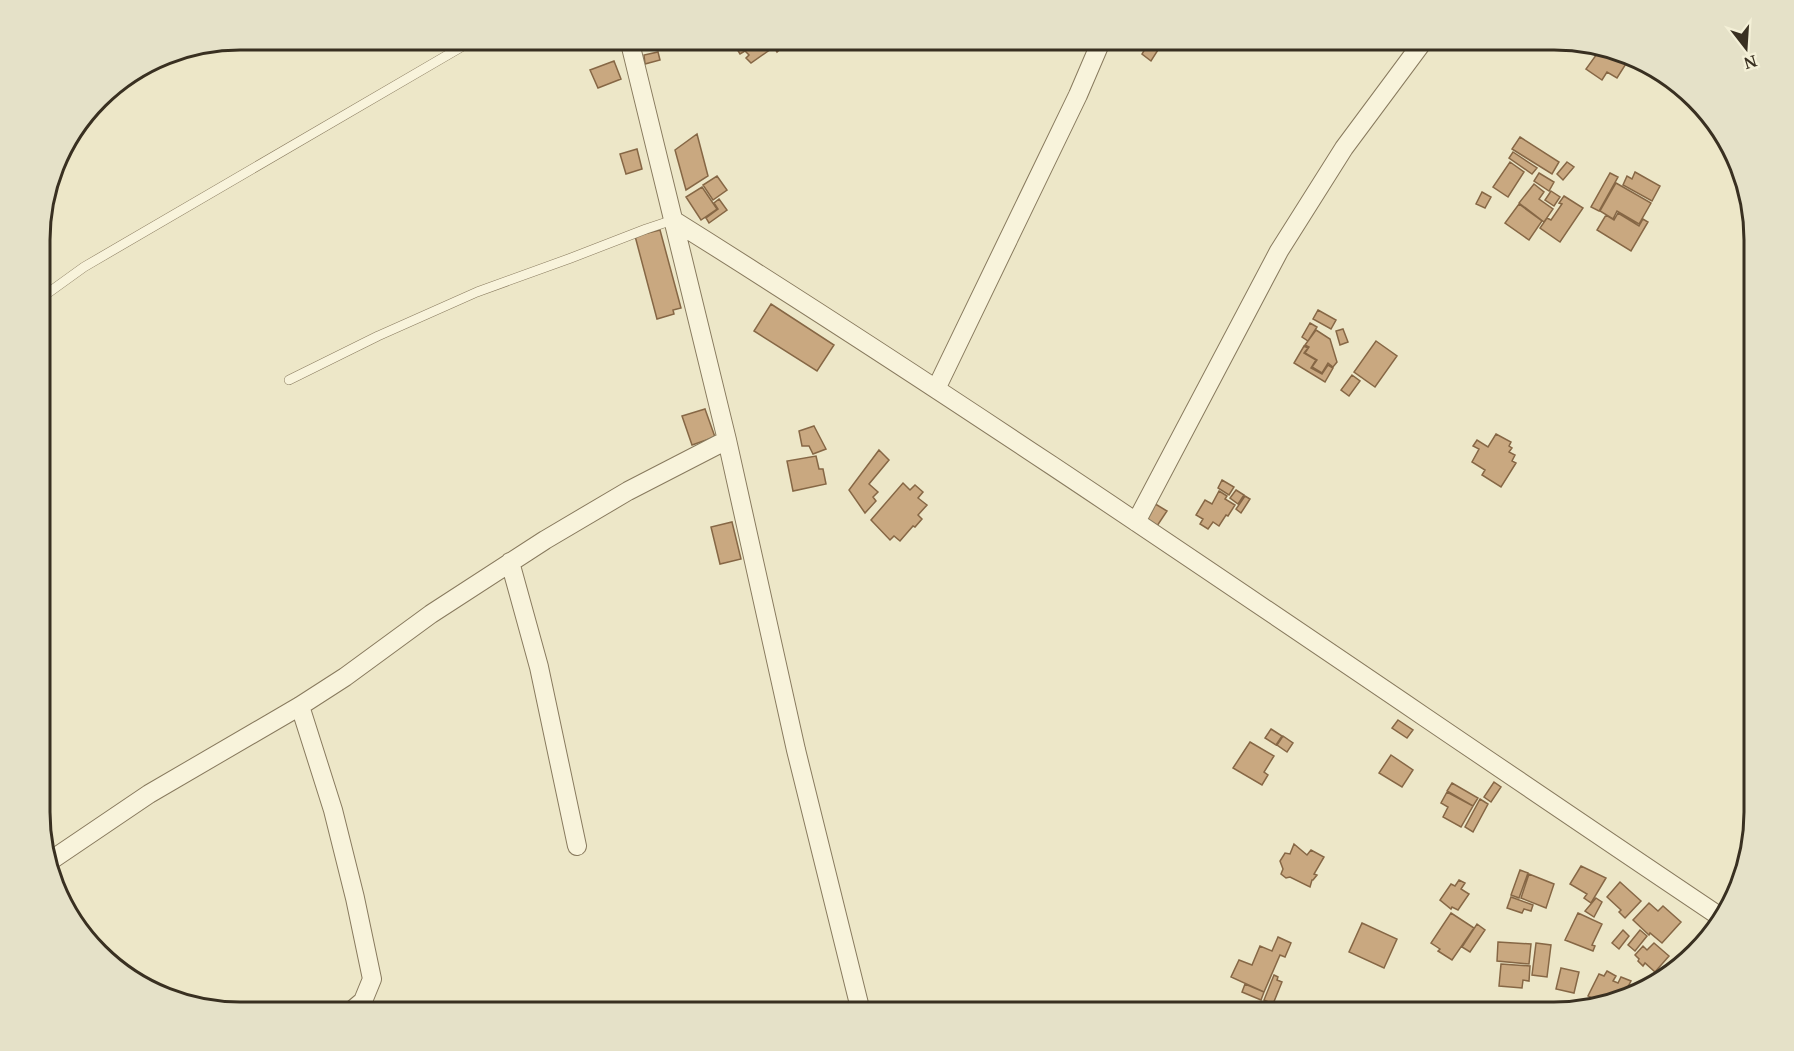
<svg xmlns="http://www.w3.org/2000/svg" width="1794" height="1051" font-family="'Noto Serif',serif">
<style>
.building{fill:#c9a880;stroke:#866745;stroke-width:1.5}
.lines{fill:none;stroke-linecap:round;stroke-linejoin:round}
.lane-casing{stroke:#887a5e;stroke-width:10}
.street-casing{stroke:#887a5e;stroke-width:20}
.lane{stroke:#f8f3db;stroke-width:9}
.street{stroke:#f8f3db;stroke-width:18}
.rim{fill:none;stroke:#393021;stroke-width:3}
</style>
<rect width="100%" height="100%" fill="#ede7c8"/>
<!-- building -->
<path class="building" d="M727,39H787L789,41L777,52L774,47L751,63L746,58L749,55L745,51L740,54L737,49L741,45L738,41L731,45Z
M1141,39H1165L1151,61L1142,54L1145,49L1138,44Z
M1599,51L1629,59L1617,78L1607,72L1602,80L1586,69Z
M658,52L660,60L645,64L644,55Z
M614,61L621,79L598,88L590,70Z
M697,134L708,176L686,190L675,150Z
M1520,137L1559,162L1552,174L1512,149Z
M637,149L642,169L626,174L620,154Z
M1513,152L1537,168L1532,174L1509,158Z
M1510,162L1524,172L1508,197L1493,187Z
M1567,162L1574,167L1563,180L1557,174Z
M1635,172L1660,186L1652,201L1623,185L1627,176L1632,179Z
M1539,173L1554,182L1549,191L1534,181Z
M1610,173L1618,177L1599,211L1591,207Z
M717,176L727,190L713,200L703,185Z
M1616,183L1651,203L1639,224L1617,211L1613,219L1600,211Z
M1534,184L1544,192L1539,199L1553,209L1544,222L1519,203Z
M702,187L717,209L701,220L686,197Z
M1551,191L1560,197L1554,206L1545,200Z
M1482,192L1491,197L1485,208L1476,204Z
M1564,196L1583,208L1560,242L1540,228L1547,218L1551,220L1562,204L1559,203Z
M719,199L727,210L709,223L706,218L718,209L714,203Z
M1519,204L1542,221L1529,240L1505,223Z
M1618,213L1639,226L1643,219L1648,222L1631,251L1597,230L1606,215L1614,220Z
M660,230L681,308L673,310L674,314L657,319L635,236Z
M771,304L834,345L817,371L754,331Z
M1318,310L1336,320L1331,329L1313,319Z
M1310,323L1317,327L1308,341L1302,337Z
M1343,329L1348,342L1340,345L1336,331Z
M1316,330L1330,339L1337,362L1333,367L1328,363L1322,373L1312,367L1317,360L1305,353L1309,347L1305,345Z
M1376,341L1397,356L1375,387L1354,372Z
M1304,346L1308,348L1304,353L1316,360L1311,368L1322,374L1328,365L1333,368L1325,382L1294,363Z
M1352,375L1360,381L1349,396L1341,390Z
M705,409L715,437L692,445L682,416Z
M814,426L826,449L813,454L809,446H802L799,431Z
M1496,434L1511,442L1509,446L1512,448L1509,452L1515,455L1512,461L1516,463L1501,487L1482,475L1485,470L1472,462L1479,449L1473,446L1477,440L1488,447Z
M879,450L889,460L869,484L878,492L873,497L876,501L865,513L849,490Z
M816,456L819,469H823L826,484L793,491L787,461Z
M1222,480L1234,487L1229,495L1218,488Z
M903,483L910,490L915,485L923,492L918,498L927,505L918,515L922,519L915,527L913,526L900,541L894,536L890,540L871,520Z
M1236,490L1244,495L1238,504L1230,498Z
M1219,491L1227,496L1225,499L1235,505L1228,516L1226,515L1219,526L1213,522L1208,529L1200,524L1203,519L1196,515L1205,500L1212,504Z
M1245,496L1250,499L1241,513L1236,509Z
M1152,502L1167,511L1157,526L1143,517Z
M732,522L741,559L720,564L711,527Z
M1398,720L1413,730L1407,738L1392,728Z
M1271,729L1282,736L1276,745L1265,738Z
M1283,736L1293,743L1287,752L1277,745Z
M1250,742L1274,756L1264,772L1268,775L1262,785L1233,768Z
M1391,755L1413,770L1402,787L1379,773Z
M1494,782L1501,787L1491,802L1484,797Z
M1452,783L1478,798L1473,806L1447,791Z
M1447,792L1473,806L1461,827L1443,817L1448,807L1441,803Z
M1480,799L1488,804L1473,832L1465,827Z
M1294,844L1307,855L1311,850L1324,857L1314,874L1317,875L1313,880H1312L1310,887L1290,877L1286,878L1281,874L1283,869L1280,861L1285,853L1290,854Z
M1581,866L1606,878L1591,903L1584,898L1587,894L1570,884Z
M1520,870L1528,873L1519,898L1511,895Z
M1529,874L1554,884L1546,908L1521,898Z
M1459,880L1465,883L1461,889L1469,894L1458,910L1452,907L1451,909L1440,900L1451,884L1455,886Z
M1620,882L1641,901L1625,918L1619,912L1621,910L1607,897Z
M1511,897L1533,905L1531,911L1524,909L1522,913L1507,908Z
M1596,898L1602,902L1594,917L1585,911Z
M1649,903L1658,911L1663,906L1681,922L1662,943L1650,933L1649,935L1633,920Z
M1451,913L1474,928L1452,960L1438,951L1440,949L1431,943Z
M1578,913L1602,924L1592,945L1595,946L1593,951L1565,940Z
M1362,923L1397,939L1384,968L1349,952Z
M1477,924L1485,930L1470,952L1462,947Z
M1623,930L1629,936L1619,949L1612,943Z
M1640,930L1647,936L1635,951L1628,945Z
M1278,937L1291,943L1285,957L1280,955L1264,992L1231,977L1239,960L1252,965L1260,946L1272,951Z
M1498,942L1531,944L1529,964L1497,961Z
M1536,943L1551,945L1547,977L1532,975Z
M1654,943L1669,956L1655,972L1645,963L1643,966L1638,961L1639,959L1635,955L1643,946L1647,950Z
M1501,964L1530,966L1529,981L1523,980L1522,988L1499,986Z
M1561,968L1579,972L1574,993L1556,989Z
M1607,971L1616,976L1613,981L1618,983L1621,977L1631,981L1624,994L1600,1002L1588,996L1599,974L1604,976Z
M1274,975L1278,977L1277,980L1282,982L1273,1004L1264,1000Z
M1245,984L1264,992L1261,1000L1242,992Z"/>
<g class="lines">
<!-- lane casing -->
<g class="lane-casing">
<path id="lane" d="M41,298L84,267L475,39
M289,380L378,336L477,292L571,258L646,229L673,220"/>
</g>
<!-- street casing -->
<g class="street-casing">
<path id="street" d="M629,39L727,440L796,750L861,1012
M673,220C1029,443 1373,684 1722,918
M936,389L1078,95L1102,39
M1136,522L1279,251L1344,148L1425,39
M510,562L539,667L577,846
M300,706L333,810L355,898L372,979L363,1001L350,1012
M50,861L149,794L300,706L345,677L431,614L545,540L628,491L727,440"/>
</g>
<!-- lane -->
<use href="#lane" class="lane"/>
<!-- street -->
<use href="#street" class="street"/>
</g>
<!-- crop -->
<path d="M0 0H1794V1051H0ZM240 50H1554A190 190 0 0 1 1744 240V812A190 190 0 0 1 1554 1002H240A190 190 0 0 1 50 812V240A190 190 0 0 1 240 50Z" fill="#e5e1c8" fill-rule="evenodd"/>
<path class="rim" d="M240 50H1554A190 190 0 0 1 1744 240V812A190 190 0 0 1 1554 1002H240A190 190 0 0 1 50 812V240A190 190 0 0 1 240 50Z"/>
<!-- north arrow -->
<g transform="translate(1746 48) rotate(163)" stroke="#f4f0d7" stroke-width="4.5" paint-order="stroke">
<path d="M0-4.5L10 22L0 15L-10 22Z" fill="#393021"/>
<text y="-9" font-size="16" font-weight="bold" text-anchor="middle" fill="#393021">N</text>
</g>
</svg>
